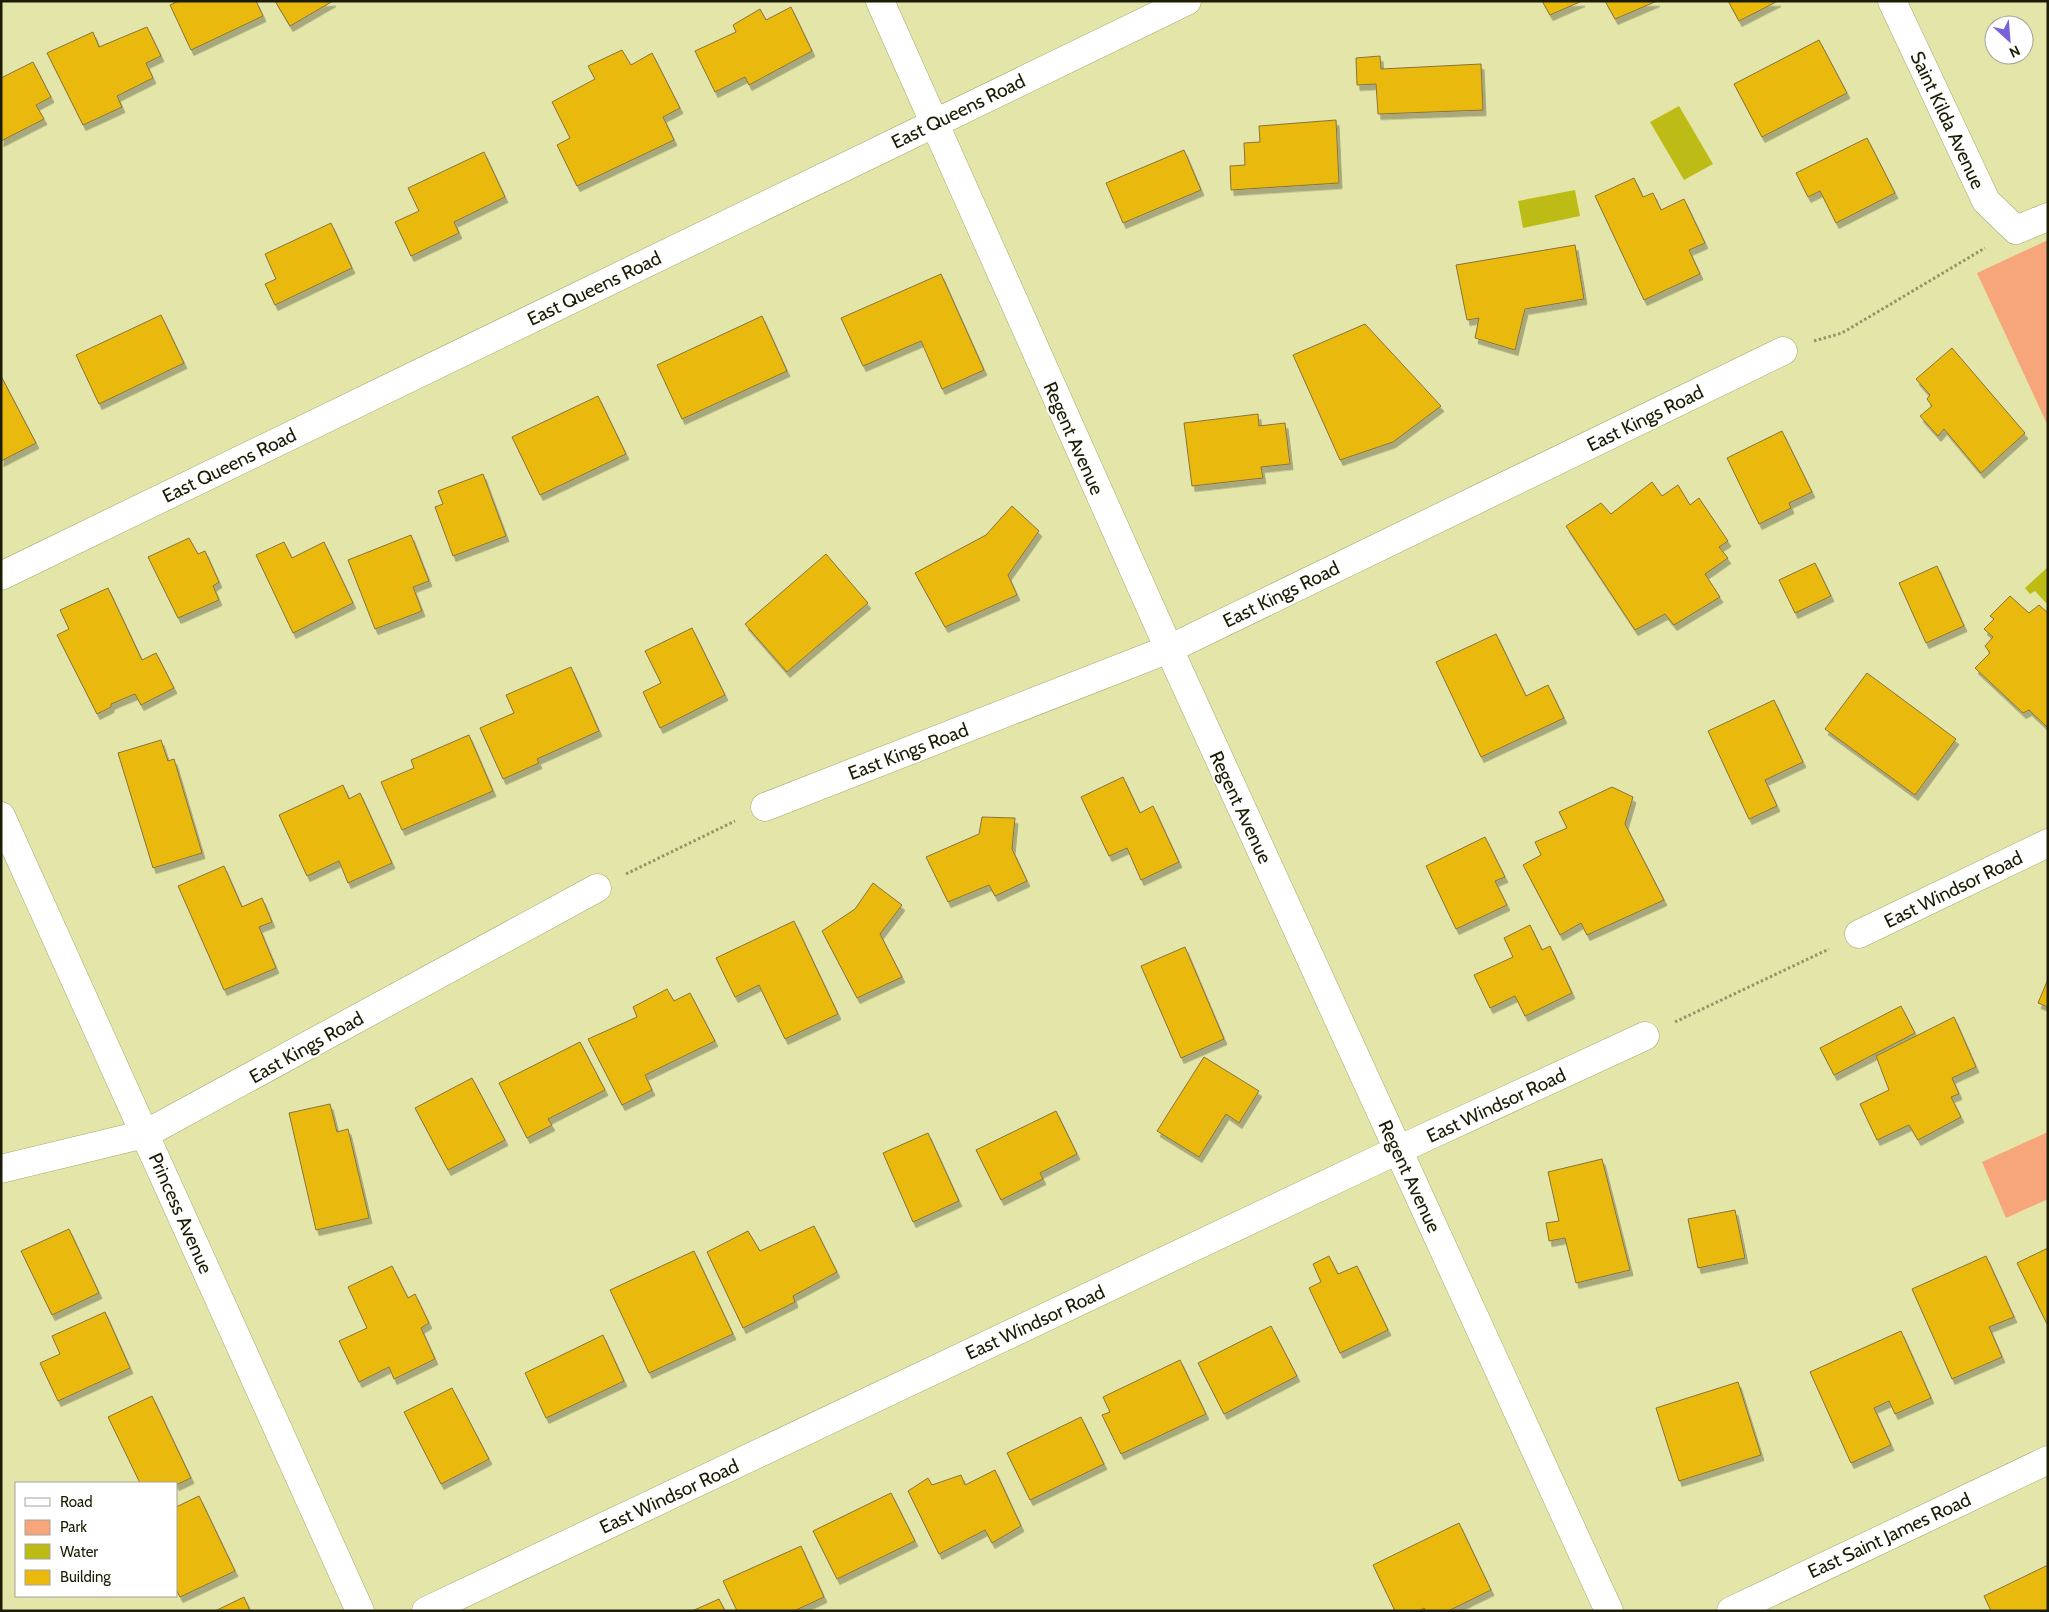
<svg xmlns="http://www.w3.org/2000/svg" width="2049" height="1612" font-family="Cabin,sans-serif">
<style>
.green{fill:#f6a67a}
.water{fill:#bdbc16}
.building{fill:#eab90c;stroke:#88733d;filter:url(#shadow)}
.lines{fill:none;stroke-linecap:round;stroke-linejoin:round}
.street-casing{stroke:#a6a86e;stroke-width:29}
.path{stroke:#939467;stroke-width:3;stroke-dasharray:2.5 2.5;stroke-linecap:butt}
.street{stroke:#fff;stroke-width:28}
.labels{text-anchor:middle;stroke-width:4.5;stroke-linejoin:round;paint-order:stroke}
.street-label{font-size:19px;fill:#1c1c05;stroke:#fff}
</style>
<defs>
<filter id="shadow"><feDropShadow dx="3" dy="5.5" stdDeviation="0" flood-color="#0004"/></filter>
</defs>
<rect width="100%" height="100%" fill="#e4e5a9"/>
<!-- green -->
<path class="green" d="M2048,240V426L1977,273Z
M2048,1132V1199L2006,1218L1982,1162Z"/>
<!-- water -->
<path class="water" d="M1679,106L1713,164L1684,180L1650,122Z
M1575,190L1580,216L1523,228L1518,201Z
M2048,567V602L2046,603L2035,591L2030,594L2025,588Z"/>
<!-- building -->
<path class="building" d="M179,1H256L263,16L191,50L170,5Z
M275,1H333L290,26Z
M1542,1H1582L1550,15Z
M1605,1H1657L1615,19Z
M1728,1H1778L1739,21Z
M791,7L812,51L749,85L745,77L715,92L695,51L736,32L733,25L760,9L766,20Z
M147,27L161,56L146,63L153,78L117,96L122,107L83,125L47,53L93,32L99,47Z
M1819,40L1847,93L1762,137L1734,84Z
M622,50L631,65L652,53L680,108L663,117L674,140L577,186L557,145L570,138L552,102L595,79L588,66Z
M1380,56L1381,69L1481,64L1483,110L1378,114L1376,84L1357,85L1356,58Z
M33,62L51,97L36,105L44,119L1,141V78Z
M1336,120L1339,183L1231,190L1230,166L1245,165L1244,143L1260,142L1259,126Z
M1867,138L1895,193L1836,223L1820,191L1808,197L1796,173Z
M1184,150L1201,190L1123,223L1106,183Z
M484,152L505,197L454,222L459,233L411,256L395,222L419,211L408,188Z
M1634,178L1643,197L1653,193L1661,210L1684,199L1705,243L1689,250L1700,274L1644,300L1595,196Z
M331,223L352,268L275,305L265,284L276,279L265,254Z
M1575,245L1584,299L1525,309L1515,350L1475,338L1479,318L1467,320L1456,265Z
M941,274L984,370L942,389L921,341L863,366L841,318Z
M161,315L184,363L99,404L76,355Z
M762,316L787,371L682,419L657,365Z
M1365,324L1441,406L1393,442L1340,460L1293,355Z
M1952,348L2025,433L1981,473L1944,429L1938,436L1920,416L1932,406L1927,399L1930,395L1916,379Z
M1,376L36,443L1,461Z
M598,396L626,454L540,495L512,437Z
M1258,414L1259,426L1285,423L1290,464L1261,467L1263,478L1192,486L1184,423Z
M1782,431L1812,492L1789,503L1791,508L1759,524L1727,458Z
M483,474L506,536L453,556L435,507L443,504L438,491Z
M1652,482L1662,496L1678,485L1690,505L1699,498L1728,541L1719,547L1728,558L1705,574L1720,597L1674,625L1665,614L1635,630L1566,526L1601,503L1611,514Z
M1012,506L1039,531L1008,575L1017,595L945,627L915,573L986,535Z
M411,535L429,581L413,587L422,611L375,629L348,560Z
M189,538L198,554L205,551L219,582L213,586L219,600L178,618L148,557Z
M284,542L292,558L324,542L353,603L293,633L256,555Z
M826,554L868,603L787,672L745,624Z
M1815,563L1831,596L1795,613L1779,580Z
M1937,566L1964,626L1926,643L1899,583Z
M108,588L142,660L156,653L174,688L141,705L135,694L111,704V707L97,714L57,635L69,629L60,610Z
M2010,596L2029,613L2039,605L2048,613V728L2029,710L2023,713L1975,668L1990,653L1985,646L1993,637L1984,629L1994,619L1990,616Z
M692,628L725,695L660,728L643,692L661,683L645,651Z
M1496,634L1526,696L1548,685L1564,718L1481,757L1436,662Z
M571,667L599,731L537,759L539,763L503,779L480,728L514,713L506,695Z
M1867,673L1956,739L1915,795L1825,729Z
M1774,700L1803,762L1765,780L1777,806L1749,819L1708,731Z
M469,735L493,791L402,830L381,782L414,768L411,760Z
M161,740L168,761L174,759L202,853L153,868L118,753Z
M1123,777L1140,813L1153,806L1179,862L1141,880L1127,848L1109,856L1081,797Z
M343,785L349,799L360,793L392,863L348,883L339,861L307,876L279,815Z
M1612,787L1633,797L1625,824L1664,900L1587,935L1581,923L1560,935L1523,865L1541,855L1535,842L1567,828L1559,812Z
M982,817L1015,818L1012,849L1027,881L995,896L989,885L948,902L926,857L979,834Z
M1485,837L1505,877L1495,881L1507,905L1456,929L1426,866Z
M224,866L242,907L262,898L272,922L259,927L276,968L224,990L178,886Z
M873,883L902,905L880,934L902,977L857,998L822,931L855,909Z
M794,921L838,1014L785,1039L759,985L735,997L716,958Z
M1530,925L1542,950L1550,946L1572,993L1525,1016L1515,996L1490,1008L1474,975L1513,957L1504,938Z
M1185,947L1224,1039L1181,1058L1141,966Z
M2048,979V1007L2038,1003Z
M667,989L674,1001L690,993L715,1041L645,1075L652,1090L622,1105L588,1039L637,1017L633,1007Z
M1901,1006L1915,1033L1834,1075L1820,1048Z
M1954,1017L1976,1067L1952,1078L1959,1094L1951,1097L1961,1117L1918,1140L1909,1125L1877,1140L1860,1104L1889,1090L1876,1056Z
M580,1042L605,1090L548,1119L552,1125L527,1138L499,1083Z
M1204,1057L1259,1091L1239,1123L1226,1114L1199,1157L1157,1131Z
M472,1078L505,1140L448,1170L415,1108Z
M330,1104L337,1132L348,1129L369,1218L316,1230L289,1113Z
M1056,1111L1077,1154L1040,1173L1043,1179L1001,1200L976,1150Z
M928,1133L959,1201L913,1222L883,1153Z
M1602,1159L1630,1270L1576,1283L1565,1238L1549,1241L1546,1223L1559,1221L1548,1172Z
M1735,1210L1745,1258L1698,1268L1688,1219Z
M814,1226L837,1272L793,1296L795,1302L743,1328L707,1252L748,1231L760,1251Z
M69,1229L99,1293L52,1315L21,1251Z
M2048,1248V1323L2047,1324L2017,1263Z
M694,1251L733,1334L649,1373L610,1290Z
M1329,1256L1338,1274L1357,1266L1388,1330L1340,1353L1309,1288L1321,1282L1313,1264Z
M1986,1256L2014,1317L1989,1327L2002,1357L1952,1379L1912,1289Z
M392,1266L408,1298L415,1294L429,1323L421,1328L435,1359L394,1379L389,1367L359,1382L339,1341L367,1328L348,1287Z
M105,1312L130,1368L58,1401L40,1363L60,1354L52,1336Z
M1271,1326L1297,1376L1224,1414L1198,1363Z
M1901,1331L1931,1398L1895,1414L1889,1401L1874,1408L1891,1445L1851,1463L1810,1372Z
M603,1335L624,1381L546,1418L525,1373Z
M1180,1360L1206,1414L1121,1454L1102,1415L1110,1412L1103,1397Z
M1738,1382L1761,1455L1679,1481L1656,1408Z
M452,1388L489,1459L441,1484L404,1412Z
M152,1396L191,1478L176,1485V1483H140L108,1417Z
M1081,1417L1104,1464L1030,1500L1007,1453Z
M995,1470L1021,1526L992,1543L985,1530L939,1554L908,1491L928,1478L932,1485L961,1475L965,1485Z
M891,1493L915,1541L837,1579L813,1531Z
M199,1496L235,1571L180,1597L176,1589V1507Z
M1459,1523L1491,1590L1448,1611H1425L1424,1608L1419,1611H1395L1373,1565Z
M801,1546L824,1597L794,1611H737L723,1581Z
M2048,1565V1611H1991L1984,1596Z
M244,1597L250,1611H215Z
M719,1599L725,1611H692Z"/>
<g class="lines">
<!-- street casing -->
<g class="street-casing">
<path id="street" d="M880,1L1169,649L1609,1611
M1892,1L1986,201L2016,230L2048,217
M1,576L1187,1
M765,807L1169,649L1783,351
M1,816L360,1611
M1859,934L2048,843
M1,1169L145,1134L597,888
M426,1611L1398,1150L1645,1036
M1731,1611L2048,1460"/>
</g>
<!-- path -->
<path class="path" d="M1814,341L1842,333L1985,248
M626,874L735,821
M1675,1022L1829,949"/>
<!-- street -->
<use href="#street" class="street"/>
</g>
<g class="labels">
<!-- street labels -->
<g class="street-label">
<text transform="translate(958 111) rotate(-26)" y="7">East Queens Road</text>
<text transform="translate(1948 120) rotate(65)" y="7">Saint Kilda Avenue</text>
<text transform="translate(594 288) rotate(-26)" y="7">East Queens Road</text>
<text transform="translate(1645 418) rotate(-26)" y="7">East Kings Road</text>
<text transform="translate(1074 438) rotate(66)" y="7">Regent Avenue</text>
<text transform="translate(229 465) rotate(-26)" y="7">East Queens Road</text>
<text transform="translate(1281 594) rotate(-26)" y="7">East Kings Road</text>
<text transform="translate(908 751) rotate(-21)" y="7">East Kings Road</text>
<text transform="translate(1241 807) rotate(65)" y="7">Regent Avenue</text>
<text transform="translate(1953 889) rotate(-26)" y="7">East Windsor Road</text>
<text transform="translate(306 1047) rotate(-29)" y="7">East Kings Road</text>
<text transform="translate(1496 1105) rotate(-25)" y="7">East Windsor Road</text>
<text transform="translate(1410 1176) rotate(65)" y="7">Regent Avenue</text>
<text transform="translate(181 1213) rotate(66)" y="7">Princess Avenue</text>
<text transform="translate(1035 1322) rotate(-25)" y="7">East Windsor Road</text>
<text transform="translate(669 1496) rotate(-25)" y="7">East Windsor Road</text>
<text transform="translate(1889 1535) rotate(-25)" y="7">East Saint James Road</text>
</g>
</g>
<!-- border -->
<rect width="2049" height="1612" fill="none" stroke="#1c1c05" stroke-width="5"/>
<!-- legend -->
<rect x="15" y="1482" width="162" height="115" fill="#ffffff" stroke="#a4a49b"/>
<rect x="25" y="1498" width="25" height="8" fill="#ffffff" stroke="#a4a49b"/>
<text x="60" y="1507" font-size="15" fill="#1c1c05">Road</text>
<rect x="25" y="1520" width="25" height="15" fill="#f6a67a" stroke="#a4a49b"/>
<text x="60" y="1532" font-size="15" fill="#1c1c05">Park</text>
<rect x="25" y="1544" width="25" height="15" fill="#bdbc16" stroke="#a4a49b"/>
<text x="60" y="1557" font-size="15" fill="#1c1c05">Water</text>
<rect x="25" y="1570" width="25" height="15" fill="#eab90c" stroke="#a4a49b"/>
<text x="60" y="1582" font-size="15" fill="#1c1c05">Building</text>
<!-- north arrow -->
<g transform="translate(2009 40) rotate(154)"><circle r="24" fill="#ffffff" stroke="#a4a49b"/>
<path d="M0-4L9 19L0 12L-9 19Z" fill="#7a60db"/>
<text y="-8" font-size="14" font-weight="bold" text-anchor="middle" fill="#1c1c05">N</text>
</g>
</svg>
